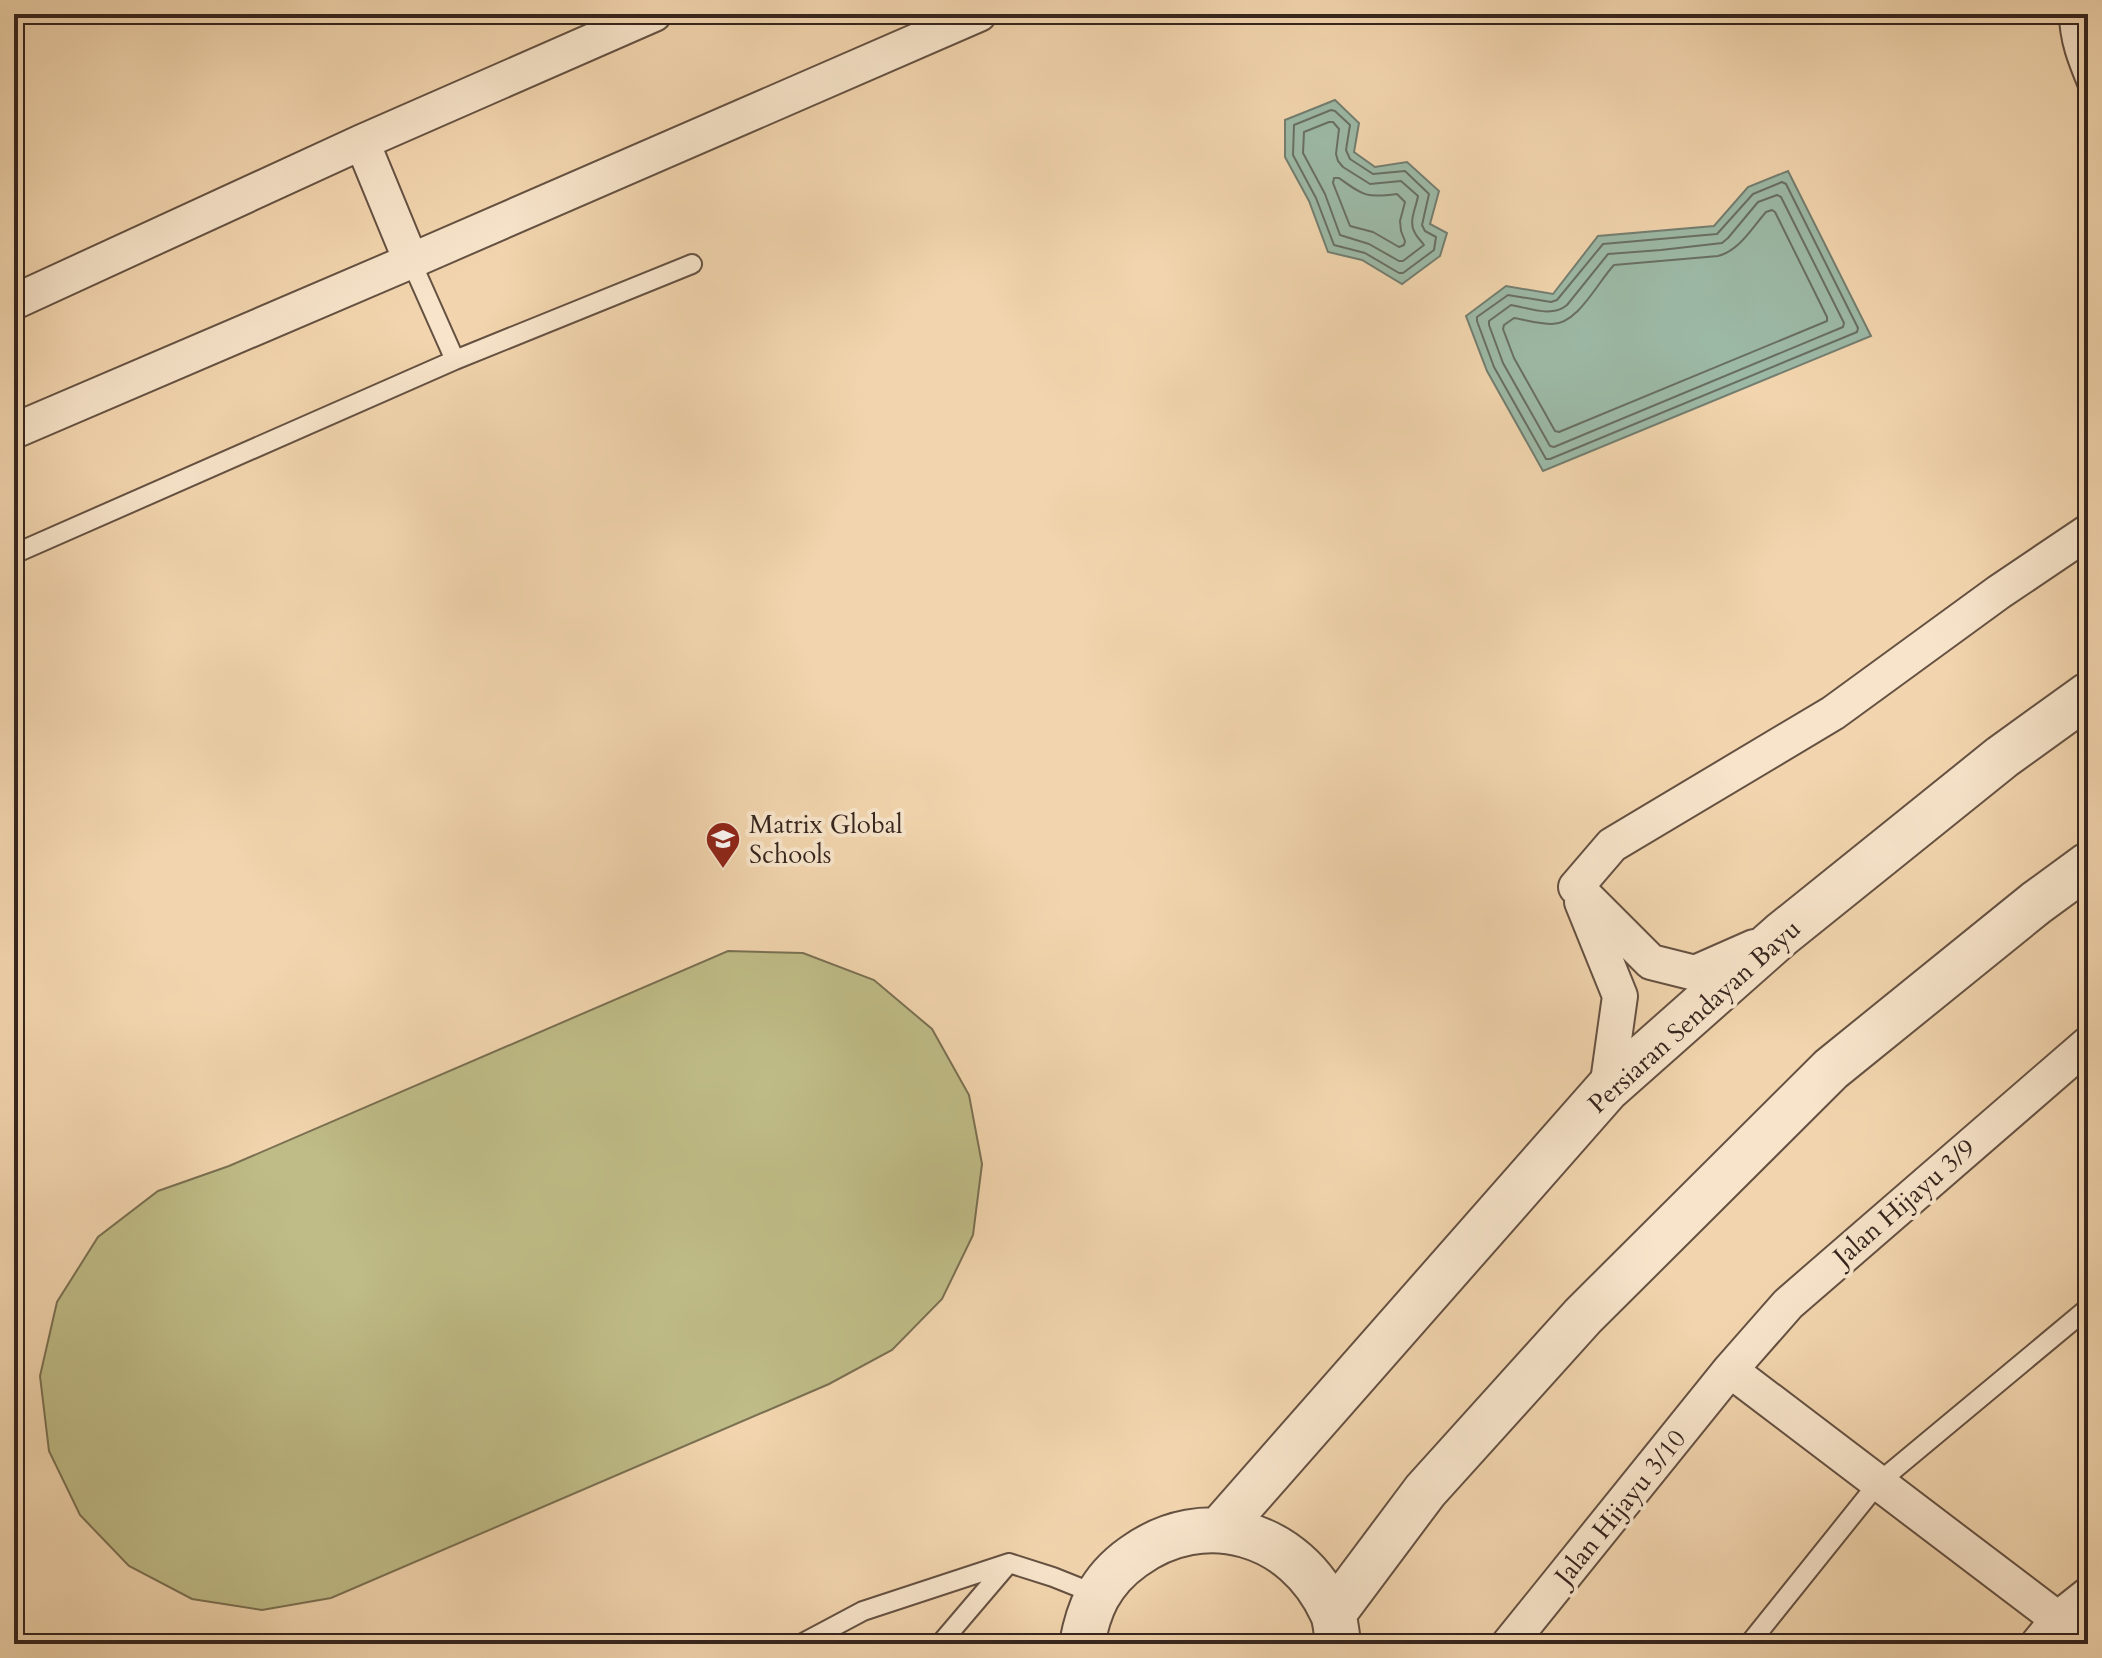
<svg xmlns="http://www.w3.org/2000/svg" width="2102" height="1658" font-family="Cardo,serif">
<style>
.green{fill:#bfbc87;stroke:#7a7052;stroke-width:2}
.water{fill:#9cb9a6;stroke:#737e70;stroke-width:2}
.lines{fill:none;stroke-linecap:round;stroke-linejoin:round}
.shore{stroke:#696f62;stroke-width:2}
.service-casing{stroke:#655142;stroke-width:22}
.minor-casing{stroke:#655142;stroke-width:38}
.tertiary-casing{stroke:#655142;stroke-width:48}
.service{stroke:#f7e4ca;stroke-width:18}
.minor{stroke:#f7e4ca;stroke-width:34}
.tertiary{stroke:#f7e4ca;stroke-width:44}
.labels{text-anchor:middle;stroke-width:8;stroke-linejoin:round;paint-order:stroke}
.poi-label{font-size:26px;fill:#36251e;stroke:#f7e4ca;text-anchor:start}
.street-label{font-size:26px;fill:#36251e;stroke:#f7e4ca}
</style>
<rect width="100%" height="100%" fill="#f2d5ae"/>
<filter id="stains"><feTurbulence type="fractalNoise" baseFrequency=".0025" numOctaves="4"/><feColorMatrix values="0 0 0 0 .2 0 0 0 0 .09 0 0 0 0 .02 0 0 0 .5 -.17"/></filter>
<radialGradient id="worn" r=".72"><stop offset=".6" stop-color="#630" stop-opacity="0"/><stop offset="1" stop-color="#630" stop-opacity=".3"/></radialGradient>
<!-- green -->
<path class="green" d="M728,951L803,953L874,980L932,1029L969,1095L982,1164L973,1235L942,1299L892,1350L829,1384L331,1598L262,1610L192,1599L129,1566L80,1515L49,1451L40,1376L57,1302L98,1237L158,1191L229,1166Z"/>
<!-- water -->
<path class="water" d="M1335,100L1359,123L1354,152L1375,167L1407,162L1439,191L1430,224L1447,233L1440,256L1402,284L1362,260L1328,252L1309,201L1285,157V120Z
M1788,171L1871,336L1543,471L1487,371L1466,316L1506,286L1553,294L1598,236L1714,226L1748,187Z"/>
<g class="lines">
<!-- shore -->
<path class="shore" d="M1331,110L1335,111L1350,125L1346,150L1350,159L1373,174L1405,171L1429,194L1422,225L1425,231L1436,237L1434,250L1403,273H1399L1365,253L1334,245L1316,198L1293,155L1294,125Z
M1329,122H1333L1339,129L1336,154L1338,161L1343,167L1370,184L1401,181L1418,196C1416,208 1408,222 1415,233C1417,237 1421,241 1424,245L1403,261H1399L1369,244L1340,235L1325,194L1303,153L1304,132Z
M1334,178H1339C1364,196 1366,198 1397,194L1405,202L1400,221L1401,231L1405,241L1404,245L1399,247L1373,232L1350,226L1333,183Z
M1782,182L1786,184L1858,328L1857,332L1550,459H1546L1494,367L1477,321V317L1508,295L1551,302L1557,300L1603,244L1717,234L1753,194Z
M1777,195L1781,197L1844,323L1843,327L1554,447L1550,446L1503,363L1489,325V321L1511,305C1529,308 1552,318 1567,305L1608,254L1661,250L1722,243L1728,238L1758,202Z
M1772,210L1775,212L1827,317V321L1559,432L1555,431L1514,358L1503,329L1504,325L1514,318C1526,320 1539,324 1552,324C1578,324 1597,283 1614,265L1718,256C1739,251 1752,228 1766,212Z"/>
<!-- service casing -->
<g class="service-casing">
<path id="service" d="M2069,14C2069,40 2078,62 2088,86
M411,261L455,360
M14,554L455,360L692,264
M801,1644L863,1611L1009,1563
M940,1644L1009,1563L1053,1577L1098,1595
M1749,1644L1879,1482L2088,1308"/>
</g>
<!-- minor casing -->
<g class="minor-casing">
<path id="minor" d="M362,142L411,261
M14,302L362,142L654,14
M14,431L411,261L979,14
M1576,887L1612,845L1833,713L1999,592L2088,532
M1576,887L1651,962L1695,973L1754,947
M1582,902L1620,996L1607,1089
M1730,1370L2088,1642
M1509,1644L1730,1370L1788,1304L2088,1044
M2038,1644L2059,1618L2088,1595"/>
</g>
<!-- tertiary casing -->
<g class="tertiary-casing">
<path id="tertiary" d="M1220,1529L1607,1089L1782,934L2002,757L2088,695
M1333,1614L1425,1491L1583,1316L1831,1069L2036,903L2088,865
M1082,1644C1085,1628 1089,1612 1097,1597C1105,1582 1119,1567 1133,1557C1204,1505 1296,1532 1332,1612C1336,1620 1336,1632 1338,1641"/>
</g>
<!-- service -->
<use href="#service" class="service"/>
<!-- minor -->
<use href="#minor" class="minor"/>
<!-- tertiary -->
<use href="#tertiary" class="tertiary"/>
</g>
<!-- icons -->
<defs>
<g id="school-pin" transform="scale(1.8)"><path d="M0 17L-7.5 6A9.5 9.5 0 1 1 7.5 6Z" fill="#8f2418" stroke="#f7e4ca"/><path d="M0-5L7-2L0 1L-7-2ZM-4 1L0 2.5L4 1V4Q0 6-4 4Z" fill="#fff"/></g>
</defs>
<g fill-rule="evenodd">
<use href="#school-pin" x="723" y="839"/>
</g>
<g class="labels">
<!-- poi labels -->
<g class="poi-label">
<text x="749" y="833">Matrix Global<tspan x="749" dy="30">Schools</tspan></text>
</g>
<!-- street labels -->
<g class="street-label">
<text transform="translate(1694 1016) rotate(-42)" y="9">Persiaran Sendayan Bayu</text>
<text transform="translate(1904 1202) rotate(-41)" y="9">Jalan Hijayu 3/9</text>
<text transform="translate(1620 1507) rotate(-51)" y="9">Jalan Hijayu 3/10</text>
</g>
</g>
<!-- margin -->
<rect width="2102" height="1658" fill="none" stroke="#f2d5ae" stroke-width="48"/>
<rect x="16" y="16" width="2070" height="1626" fill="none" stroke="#36251e" stroke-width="4"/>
<rect x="24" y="24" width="2054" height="1610" fill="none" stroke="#36251e" stroke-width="2"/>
<rect width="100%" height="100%" filter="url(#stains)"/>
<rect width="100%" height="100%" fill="url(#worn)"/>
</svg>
